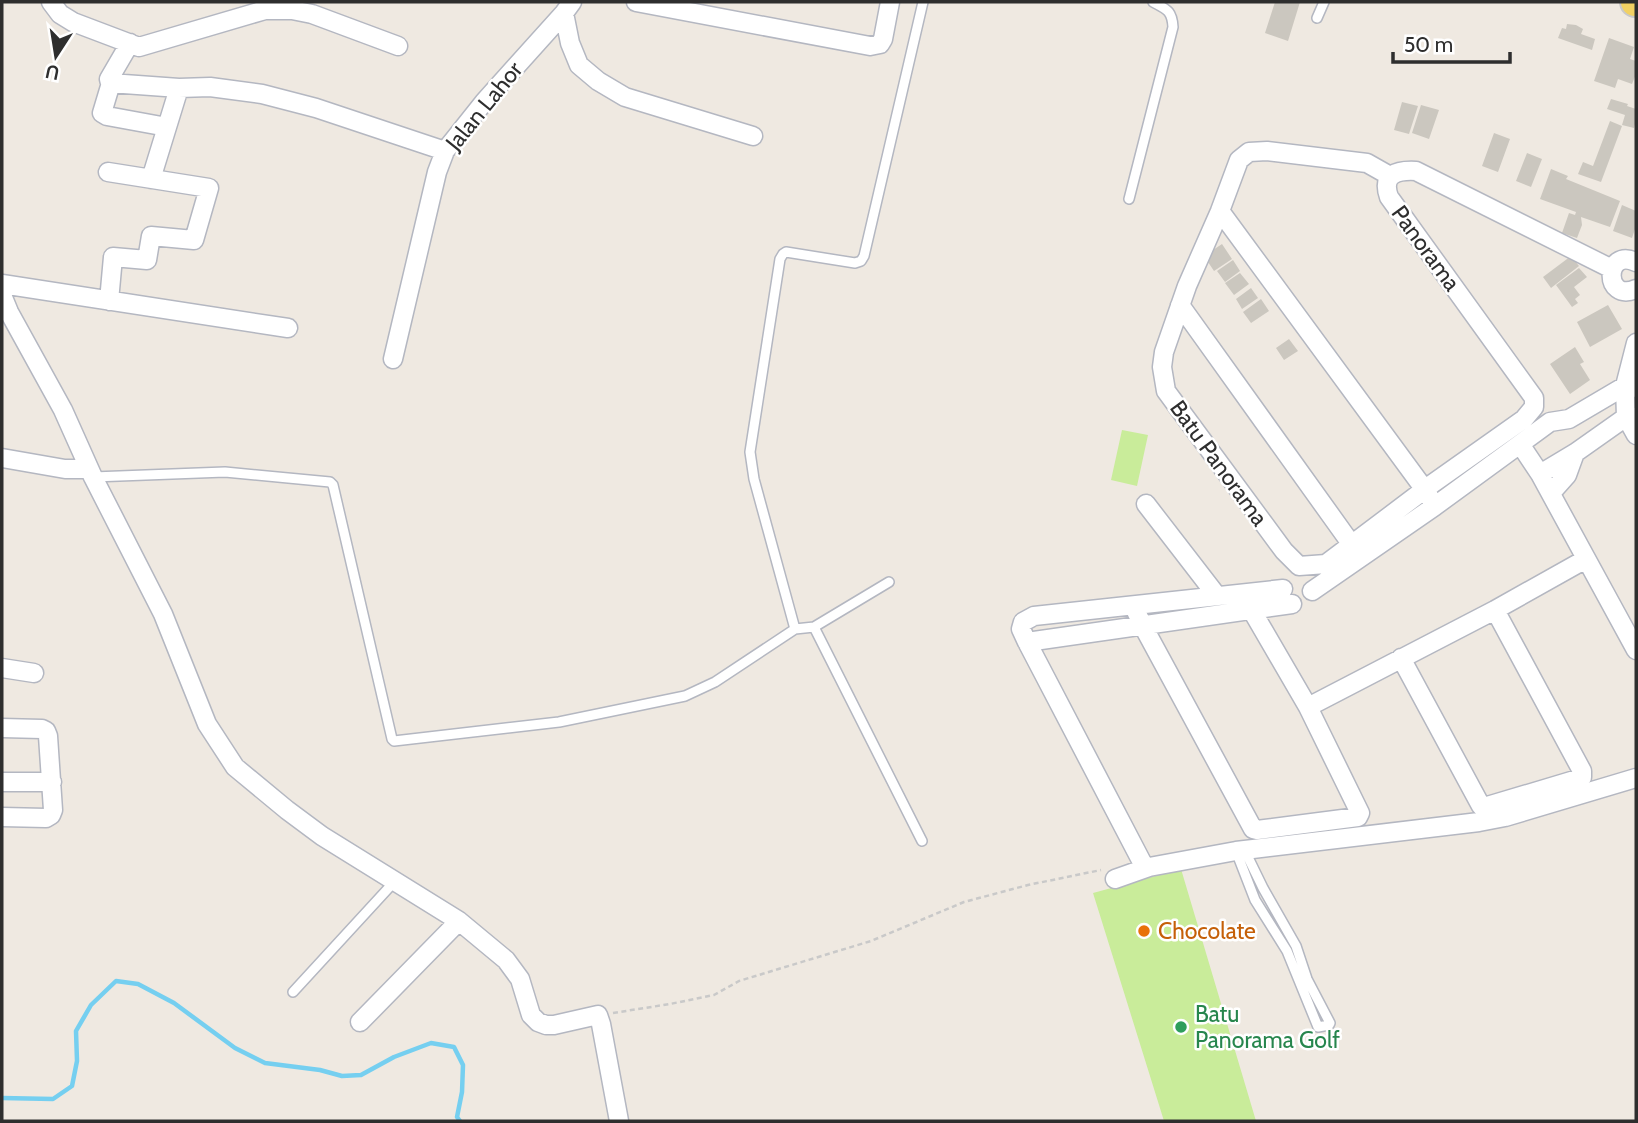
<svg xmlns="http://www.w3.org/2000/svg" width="1638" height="1123" font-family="Cabin,sans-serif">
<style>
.pitch{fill:#c9ec9a}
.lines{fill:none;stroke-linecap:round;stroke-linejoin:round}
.stream{stroke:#75cff0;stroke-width:4.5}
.building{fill:#cbc7bf}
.lane-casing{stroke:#b4b7c1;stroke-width:12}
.street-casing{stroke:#b4b7c1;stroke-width:21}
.primary-casing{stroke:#c9c9c9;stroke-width:32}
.path{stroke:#c9c9c9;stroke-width:2.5;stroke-dasharray:5 3.5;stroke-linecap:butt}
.lane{stroke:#fff;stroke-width:9}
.street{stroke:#fff;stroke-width:18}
.primary{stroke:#f2d163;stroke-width:28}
.food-dot{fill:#e8710a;stroke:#fff;stroke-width:2.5}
.leisure-dot{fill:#2e9e5b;stroke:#fff;stroke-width:2.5}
.labels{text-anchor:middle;stroke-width:5;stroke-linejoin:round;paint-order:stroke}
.street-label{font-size:23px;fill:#2e2e2e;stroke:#fff}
.food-label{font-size:23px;fill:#c56008;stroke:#fff;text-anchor:start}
.leisure-label{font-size:23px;fill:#27864d;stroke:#fff;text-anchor:start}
</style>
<rect width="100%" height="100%" fill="#efe9e1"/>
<!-- pitch -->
<path class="pitch" d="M1122,430L1148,435L1137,486L1111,480Z
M1181,869L1256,1121H1164L1093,893Z"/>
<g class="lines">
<!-- stream -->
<path class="stream" d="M2,1098L53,1099L72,1086L77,1061L76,1031L91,1005L116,981L138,984L174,1003L235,1048L265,1063L320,1070L342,1076L361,1075L394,1057L431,1043L454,1047L463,1065L462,1092L457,1117L460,1121"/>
</g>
<!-- building -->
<path class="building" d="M1275,2H1300L1288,41L1265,33Z
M1567,24L1576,25L1583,29L1581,34L1595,39L1592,50L1558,38L1562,28L1566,29Z
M1609,38L1634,47L1630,59L1636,61V74L1632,84L1618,79L1615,88L1594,81Z
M1611,99L1628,104L1627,106L1636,109V120L1634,128L1622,125L1625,115L1607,109Z
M1402,102L1418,106L1409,134L1394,130Z
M1421,105L1439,110L1429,139L1412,133Z
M1610,121L1622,126L1601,182L1578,174L1583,162L1593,166Z
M1494,133L1510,139L1498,172L1482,166Z
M1527,153L1542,159L1531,187L1516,181Z
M1551,169L1568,176L1566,179L1620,201L1610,227L1581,217L1582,225L1577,238L1562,233L1569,213L1575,215L1576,212L1540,199Z
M1622,205L1636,211V226L1632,238L1613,231Z
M1222,244L1232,259L1214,271L1204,256Z
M1571,256L1579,266L1551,288L1543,277Z
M1233,260L1240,271L1225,282L1217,271Z
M1579,268L1587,277L1574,287L1580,295L1575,299L1578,303L1572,307L1556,285Z
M1240,273L1249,284L1234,295L1225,283Z
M1251,288L1258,298L1242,309L1236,299Z
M1261,299L1269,311L1251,323L1243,312Z
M1608,305L1622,329L1590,347L1577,322Z
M1289,339L1298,351L1284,360L1276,348Z
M1575,347L1584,362L1580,364L1590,380L1570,394L1550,364Z"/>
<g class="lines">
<!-- lane casing -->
<g class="lane-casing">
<path id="lane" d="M1317,18L1324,2
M1129,199L1173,27C1172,10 1166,9 1153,2
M93,477L225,472L330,482L333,485L392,739L394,741L559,722L685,696L715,682L795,629L814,627L889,582
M814,627L922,841
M795,629L754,479L750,452L780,259L783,254L786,252L855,263L861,261L864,256L923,2
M1236,851L1255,900L1287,951L1318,1027L1329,1025L1330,1023L1307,979L1296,946L1263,888L1245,851
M293,992L395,881"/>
</g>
<!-- street casing -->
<g class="street-casing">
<path id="street" d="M51,2L60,14L73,22L139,47L265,10H292L312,14L398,46
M636,2L870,46L880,44L883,39L890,2
M564,13L570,43L579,65L598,81L625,97L753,136
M130,43L109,79L110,83L179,88L210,87L262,94L316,108L445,151
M111,83L102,113L107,116L167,127
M108,172L209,188L194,240L151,236L147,260L113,257L109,301
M1390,176L1367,163L1267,151L1249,152L1239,160L1220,211L1425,490L1435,506
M151,179L179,88
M1220,211L1187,286L1164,352L1162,367L1166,391L1284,551L1299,566L1326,564L1432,484L1524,419L1534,407V398L1389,197C1381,174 1397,170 1416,171L1612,269
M1636,262C1604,247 1603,303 1636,289
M2,284L288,328
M2,295L9,312L63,410L93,477L163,614L207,724L235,767L287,810L322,836L459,921L506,960L520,979L531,1015L538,1022L546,1025H554L598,1015L601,1024L619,1121
M1180,305L1357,552
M1636,343L1625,386L1626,417L1636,435
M393,359L437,172L445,151L484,102L564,13L572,2
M1520,444L1550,422L1569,419L1625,386L1636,388
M2,458L65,469H89
M1540,474L1575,453L1626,417H1636
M1551,493L1567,475L1575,453
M1146,504L1217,596
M1312,591L1435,506L1520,444L1540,474L1636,650
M1134,607L1143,626L1253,829L1257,830L1358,817L1360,813L1308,707L1251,609
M1027,642L1292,604
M1401,658L1481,806L1484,807L1578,779L1582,777V771L1495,610
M2,668L34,673
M1308,707L1495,610L1586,559
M2,728L42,729L46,731L48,736L53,810L51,815L46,818L2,817
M2,782H52
M1145,868L1027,642L1021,629L1023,622L1034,616L1283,589
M1115,879L1149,867L1236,851L1479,822L1505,817L1636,778
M360,1022L459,921"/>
</g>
<!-- primary casing -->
<g class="primary-casing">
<path id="primary" d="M1635,2H1636"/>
</g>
<!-- path -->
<path class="path" d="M613,1013L670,1004L714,995L739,981L871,941L964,902L1028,885L1101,870"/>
<!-- lane -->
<use href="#lane" class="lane"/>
<!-- street -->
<use href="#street" class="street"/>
<!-- primary -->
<use href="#primary" class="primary"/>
</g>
<!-- markers -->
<circle class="food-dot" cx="1144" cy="931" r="7"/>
<circle class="leisure-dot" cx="1181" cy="1027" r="7"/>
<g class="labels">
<!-- street labels -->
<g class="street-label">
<text transform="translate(484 106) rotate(-51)" y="8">Jalan Lahor</text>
<text transform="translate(1426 248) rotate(54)" y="8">Panorama</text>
<text transform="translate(1219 463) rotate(54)" y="8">Batu Panorama</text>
</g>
<!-- food labels -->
<g class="food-label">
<text x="1158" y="939">Chocolate</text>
</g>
<!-- leisure labels -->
<g class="leisure-label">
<text x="1195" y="1022">Batu<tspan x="1195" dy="26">Panorama Golf</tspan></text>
</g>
</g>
<!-- border -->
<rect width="1638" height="1123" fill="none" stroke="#2e2e2e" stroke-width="7"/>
<!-- north arrow -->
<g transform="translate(56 56) rotate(192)" stroke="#ffffff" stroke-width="5" paint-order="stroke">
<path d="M0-5L12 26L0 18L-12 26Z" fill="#2e2e2e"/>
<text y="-10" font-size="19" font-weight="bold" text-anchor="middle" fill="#2e2e2e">U</text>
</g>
<!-- scale -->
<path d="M1393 52v10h117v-10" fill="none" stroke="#2e2e2e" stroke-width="3.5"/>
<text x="1404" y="52" font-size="21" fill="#2e2e2e" stroke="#ffffff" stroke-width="5" paint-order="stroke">50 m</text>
</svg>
